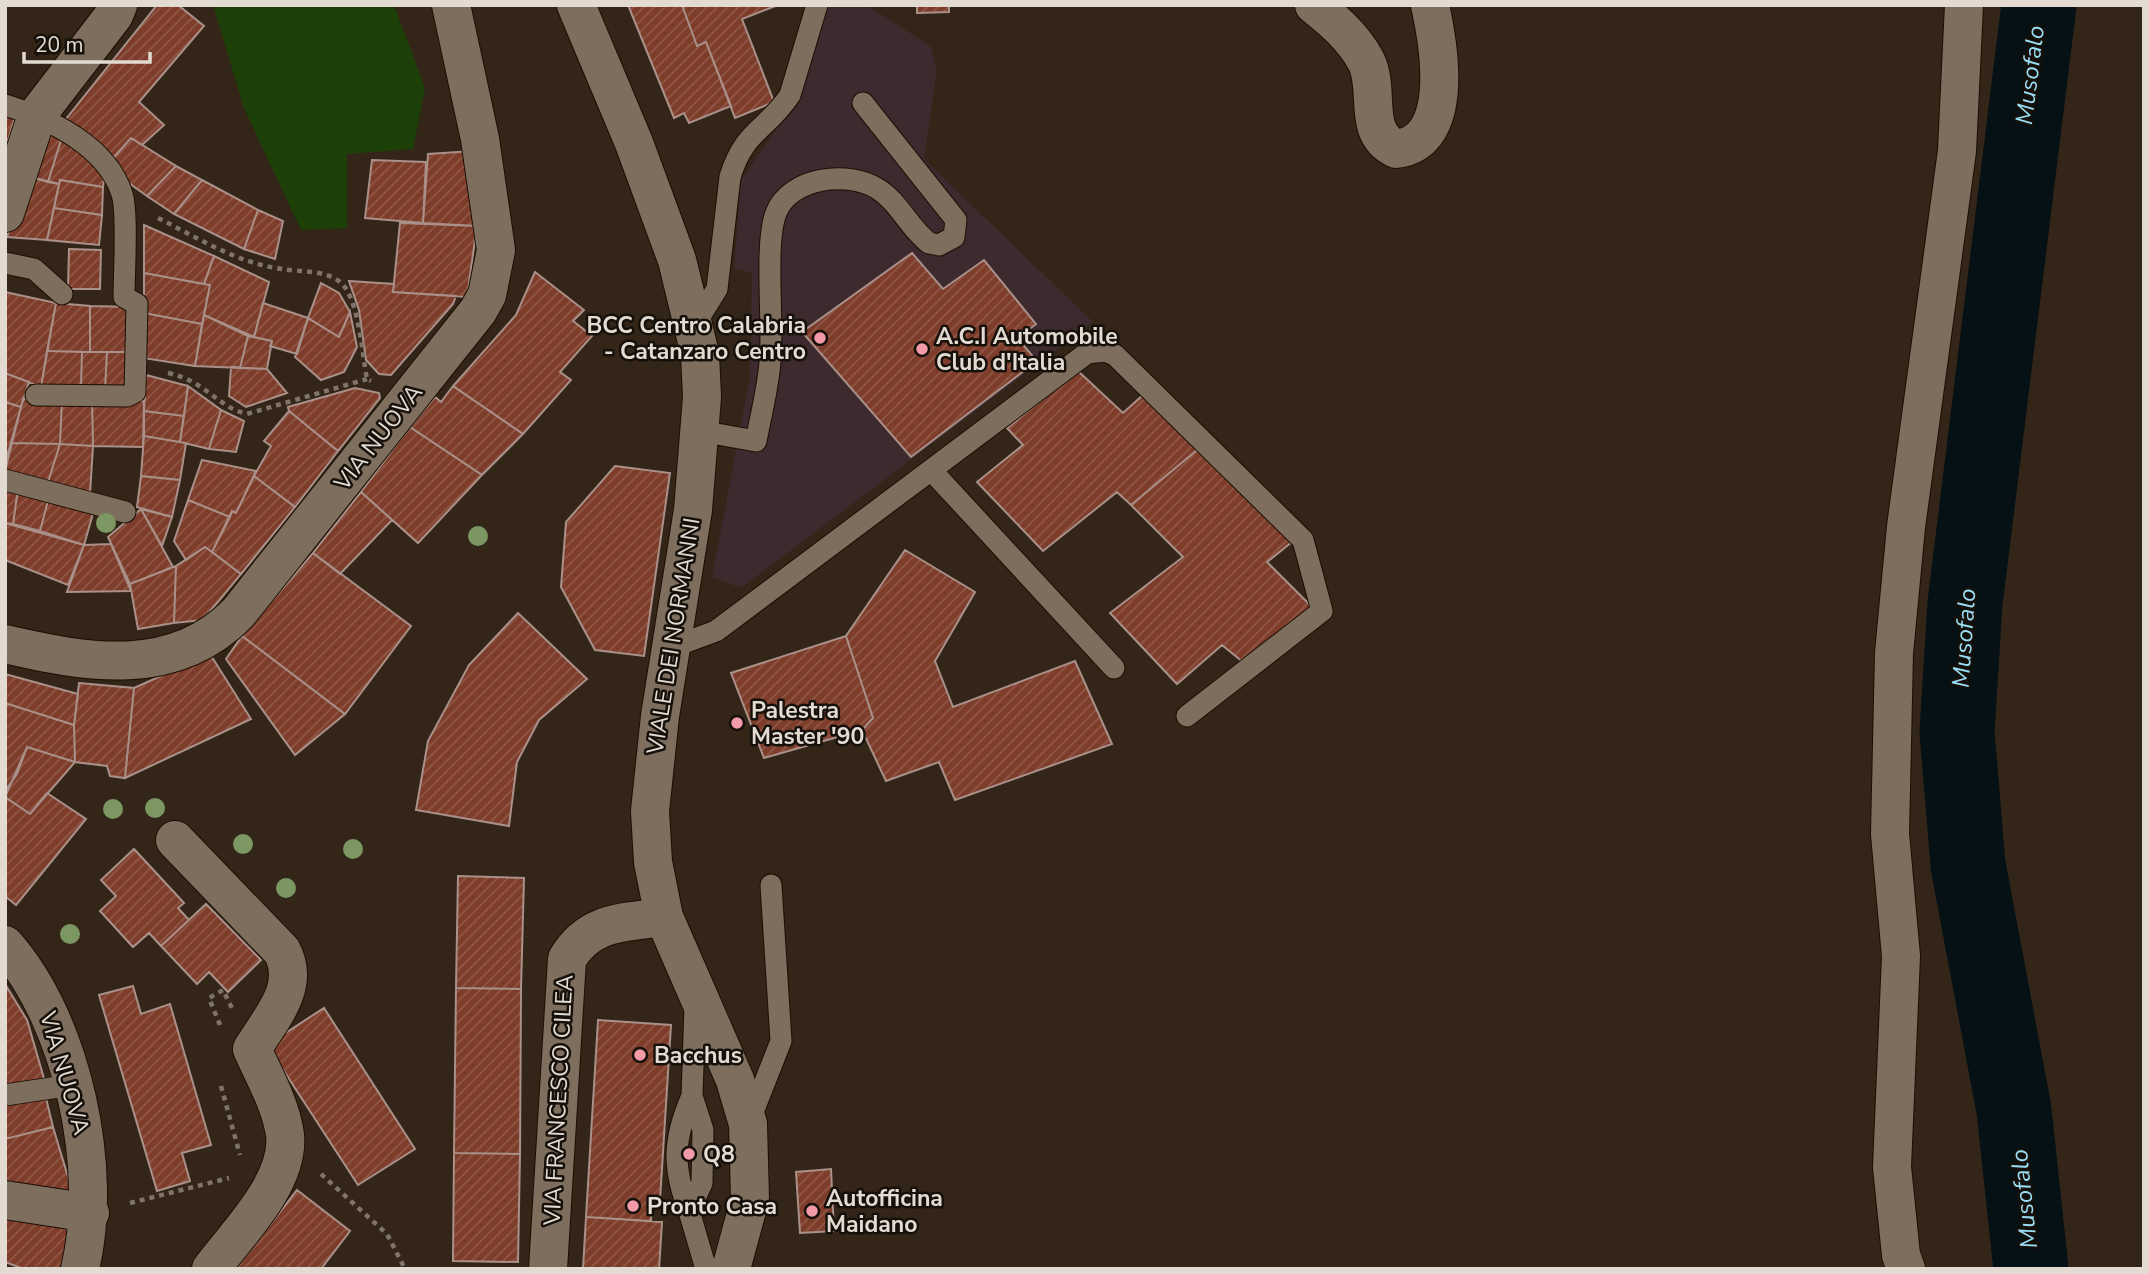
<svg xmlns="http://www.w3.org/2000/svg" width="2149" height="1274" font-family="'Nunito Sans',sans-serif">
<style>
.commercial{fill:#3d2a2f}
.pitch{fill:#1d4009}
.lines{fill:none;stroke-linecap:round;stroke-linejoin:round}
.river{stroke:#051115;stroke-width:75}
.building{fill:url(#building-hatch);stroke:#a9918a;stroke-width:2}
.lane-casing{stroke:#1a0f03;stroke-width:23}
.street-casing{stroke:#1a0f03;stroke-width:40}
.secondary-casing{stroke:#1a0f03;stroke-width:40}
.path{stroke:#7f7468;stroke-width:4.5;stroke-dasharray:5 5;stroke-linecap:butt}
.lane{stroke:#7d6e5e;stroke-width:21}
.street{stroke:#7d6e5e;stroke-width:38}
.secondary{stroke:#7d6e5e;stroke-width:38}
.tree{fill:#7d9763}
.poi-dot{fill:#f39aa8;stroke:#16100a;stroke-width:2.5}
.labels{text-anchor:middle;stroke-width:5;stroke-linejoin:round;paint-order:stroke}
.poi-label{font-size:23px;font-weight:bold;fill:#e3dbd2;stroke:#16100a;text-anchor:start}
.street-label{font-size:23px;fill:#e3dbd2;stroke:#16100a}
.water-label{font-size:24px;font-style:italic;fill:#98ddf4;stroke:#16100a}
</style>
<defs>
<pattern id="building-hatch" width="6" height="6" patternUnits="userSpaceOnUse" patternTransform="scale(1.75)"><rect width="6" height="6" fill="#7e3c2a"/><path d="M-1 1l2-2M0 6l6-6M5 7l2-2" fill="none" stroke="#905848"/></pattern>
</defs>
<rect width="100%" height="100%" fill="#332618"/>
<!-- commercial -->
<path class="commercial" d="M827,5H867L930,46L937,70L924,159L1093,322L741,588L712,577L750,377L752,273L734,268L741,180L801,93Z"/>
<!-- pitch -->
<path class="pitch" d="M213,5H394L425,88L413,149L347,154V228L301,230L244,108Z"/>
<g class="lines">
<!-- river -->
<path class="river" d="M2031,1269L2014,1110L1968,865L1957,732L1965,603L2039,5"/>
</g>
<!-- building -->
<path class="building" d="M157,5H178L204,26L139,102L164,125L142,145L131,138L114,157L62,124Z
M628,5H682L697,46L706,42L731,106L689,123L684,113L674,118Z
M682,5H778L742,19L774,102L735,118L706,42L697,46Z
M917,5H949V12L917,13Z
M5,110L16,113L5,151Z
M45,127L62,137L48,182L27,176Z
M62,137L105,171L103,187L60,180L59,184L48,182Z
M131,138L176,166L147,196L112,171L108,164Z
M473,151L477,226L423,223L428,154Z
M372,160L426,162L423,223L365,218Z
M176,166L202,180L174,214L147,196Z
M27,176L59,184L47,240L7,237Z
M60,180L103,187L102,215L54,208Z
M202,180L258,210L244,249L174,214Z
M54,208L102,215L99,245L47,240Z
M258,210L283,221L275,259L244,249Z
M400,223L477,226L467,297L393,292Z
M144,225L214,256L204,284L144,273Z
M69,249L101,250L100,289H68Z
M912,253L943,289L984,260L1036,324L1017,338L1037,361L911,457L802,332Z
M214,256L269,282L254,337L204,315L210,285L204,284Z
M535,272L584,310L573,321L592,336L560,372L571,380L523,434L453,386L516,315Z
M144,273L210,285L202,324L144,313Z
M349,281L394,284L393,292L456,296L453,304L391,375L379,374L366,360L359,310Z
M321,283L339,293L350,312L339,337L308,318Z
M5,292L56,303L41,387L5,373Z
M56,303L90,306V352L47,351Z
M263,303L308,318L297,354L270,346L272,341L254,337Z
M90,306L132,307V352H90Z
M350,312L357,347L344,372L321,380L295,357L308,318L339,337Z
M144,313L202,324L195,366L143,358Z
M204,315L248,336L240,368L195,366Z
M248,336L272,341L267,369L240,368Z
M47,351L82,352L81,388L41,387Z
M82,352H107L105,389L81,388Z
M107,352H132L131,389H105Z
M231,367L267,369L287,393L246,407L229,396Z
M1078,371L1123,413L1143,395L1197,450L1131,505L1117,492L1043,551L977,482L1023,445L1007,428Z
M5,373L29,382L21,407L5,402Z
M146,375L188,386L184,416L144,411Z
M188,386L221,410L209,449L180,442Z
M453,386L523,434L482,475L410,427L435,397L441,402Z
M355,388L379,393L380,398L338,451L289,411L288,407Z
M23,399L62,400L60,444L12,443Z
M62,400H92L93,446L60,444Z
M92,400L144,401L143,447L93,446Z
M5,402L21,407L6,460H5Z
M221,410L244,421L236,452L209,449Z
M144,411L184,416L180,442L144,436Z
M289,411L338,451L295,507L254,476L271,446L264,441Z
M410,427L482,475L418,543L361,492Z
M144,436L186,443L180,480L141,476Z
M12,443L60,444L48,482L5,471Z
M60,444L93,446L90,494L48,482Z
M1197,450L1292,542L1267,562L1314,609L1244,663L1222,645L1177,684L1110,613L1183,557L1131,505Z
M202,460L256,471L236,513L232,511L230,517L188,500Z
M615,466L670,473L644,656L595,650L561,587L566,522Z
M141,476L180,480L172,517L137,507Z
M254,476L295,507L241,574L212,552L232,511L236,513Z
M5,487L18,489L13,524L5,523Z
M18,489L49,497L40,531L13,524Z
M361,492L392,520L340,574L313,553Z
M49,497L94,510L84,545L40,531Z
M188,500L230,517L212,552L205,547L186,560L174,541Z
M141,509L173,567L130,584L108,537Z
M141,509L172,517L162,546Z
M5,523L84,545L68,585L5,560Z
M111,544L131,591L67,592L84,545Z
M205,547L241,574L203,620L174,623L176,566Z
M905,550L975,592L935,661L953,707L1075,661L1112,744L955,800L939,762L886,781L862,730L873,718L846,636Z
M313,553L411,626L345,714L242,636Z
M176,566L174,623L138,629L130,584Z
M518,613L587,679L539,720L517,762L509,826L416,810L428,741L469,665Z
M242,636L345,714L295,755L226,659Z
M846,636L873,718L862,730L764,758L731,673Z
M210,654L251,719L125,778L134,688Z
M5,674L78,694L74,725L5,703Z
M79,683L134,688L125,778L110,776L107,766L75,762L74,725Z
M5,703L74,725L75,762L27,747L17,774L5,791Z
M27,747L75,762L30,814L5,797Z
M47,793L86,819L16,905L5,896V797L30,814Z
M134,849L184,903L178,908L189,920L161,946L149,933L133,947L100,911L116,896L101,880Z
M458,876L524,878L521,989L456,988Z
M206,904L261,960L228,992L209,972L197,984L161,946Z
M5,984L27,1020L45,1082L5,1089Z
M133,986L141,1014L170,1004L211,1145L182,1153L190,1181L157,1191L99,995Z
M456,988L521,989L520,1154L454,1153Z
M324,1008L415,1149L358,1185L267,1045Z
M598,1020L671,1025L660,1200H652L651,1221L586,1217Z
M45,1094L53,1127L5,1139V1100Z
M53,1127L74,1197L5,1191V1139Z
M454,1153L520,1154L518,1262L453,1261Z
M831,1169L834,1231L800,1233L796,1172Z
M297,1190L350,1231L321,1269H236Z
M5,1214L72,1230L63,1269H24L5,1262Z
M586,1217L662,1222L659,1269H583Z"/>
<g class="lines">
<!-- lane casing -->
<g class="lane-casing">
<path id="lane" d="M5,105C50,119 107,146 122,194C128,212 124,275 124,297L137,304L135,392L127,396L36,395
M5,263L34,269L62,294
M694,326L717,289L730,177C745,129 766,131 790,95L817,5
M700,431L756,441C761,415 768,388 770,362C774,325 764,244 776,213C790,177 848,170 878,189C899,202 909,228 929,243L939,245L954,237L956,220L863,103
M5,480L125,512
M670,648L716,631L931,470
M1114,668L931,470L1087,353L1105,351L1115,355L1303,540L1322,611L1187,716
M695,1006L692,1096L703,1130L702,1183L689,1211L706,1269
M5,1095L72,1085
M749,1122L781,1041L771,885
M689,1211C672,1167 673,1139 692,1096"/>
</g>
<!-- street casing -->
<g class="street-casing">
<path id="street" d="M1314,5C1334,21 1354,38 1366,61C1381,91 1361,132 1396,149C1456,142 1439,46 1430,5
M5,213L37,115L114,15L118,5
M5,644C87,663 174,679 238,613L478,311L487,295L496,250L480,139L451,5
M175,840L282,951C301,987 271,1018 252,1049C264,1076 281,1105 285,1135C290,1182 238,1233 211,1269
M5,945C73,1022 104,1170 80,1269
M5,1200L90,1213
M548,1269L567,959C590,920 624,923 664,917
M1906,1269L1901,1255L1892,1167L1901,956L1890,834L1894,653L1906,527L1957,151L1964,5"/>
</g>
<!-- secondary casing -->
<g class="secondary-casing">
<path id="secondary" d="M576,5L634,143L677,260L700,354L702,397L693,510L660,716L650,811L653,862L664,917L735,1080L748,1124L750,1199L731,1269"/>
</g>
<!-- path -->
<path class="path" d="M158,218C198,238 237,263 282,269C300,272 326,270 340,282C359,297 362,355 367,379L371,381
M168,373C206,381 217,407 247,414L367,379
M220,1025L209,998L223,990L232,1008
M221,1086L240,1155
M321,1174L387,1234L405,1269
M130,1203L229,1178"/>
<!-- lane -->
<use href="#lane" class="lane"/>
<!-- street -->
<use href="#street" class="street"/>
<!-- secondary -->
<use href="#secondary" class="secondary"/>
</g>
<!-- trees -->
<g class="tree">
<circle cx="106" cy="523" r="10"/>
<circle cx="478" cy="536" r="10"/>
<circle cx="155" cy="808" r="10"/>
<circle cx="113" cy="809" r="10"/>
<circle cx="243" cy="844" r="10"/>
<circle cx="353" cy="849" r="10"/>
<circle cx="286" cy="888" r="10"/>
<circle cx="70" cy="934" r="10"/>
</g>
<!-- markers -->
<g class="poi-dot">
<circle cx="820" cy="338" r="7"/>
<circle cx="922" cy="349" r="7"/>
<circle cx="737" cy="723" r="7"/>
<circle cx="640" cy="1055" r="7"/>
<circle cx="689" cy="1154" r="7"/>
<circle cx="633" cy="1206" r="7"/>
<circle cx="812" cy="1211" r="7"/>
</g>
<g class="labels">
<!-- poi labels -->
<g class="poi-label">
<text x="806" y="333" text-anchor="end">BCC Centro Calabria<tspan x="806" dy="26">- Catanzaro Centro</tspan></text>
<text x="936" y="344">A.C.I Automobile<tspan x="936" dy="26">Club d'Italia</tspan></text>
<text x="751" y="718">Palestra<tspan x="751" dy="26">Master '90</tspan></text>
<text x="654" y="1063">Bacchus</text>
<text x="703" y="1162">Q8</text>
<text x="826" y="1206">Autofficina<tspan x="826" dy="26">Maidano</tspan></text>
<text x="647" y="1214">Pronto Casa</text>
</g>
<!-- street labels -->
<g class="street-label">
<text transform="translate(378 437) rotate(-52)" y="8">VIA NUOVA</text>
<text transform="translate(673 636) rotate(-81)" y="8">VIALE DEI NORMANNI</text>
<text transform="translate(65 1073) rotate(74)" y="8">VIA NUOVA</text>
<text transform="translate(558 1100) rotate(-87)" y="8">VIA FRANCESCO CILEA</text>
</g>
<!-- water labels -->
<g class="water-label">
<text transform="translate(2030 75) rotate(-83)" y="8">Musofalo</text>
<text transform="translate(1964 638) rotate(-86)" y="8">Musofalo</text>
<text transform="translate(2024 1199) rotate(-96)" y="8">Musofalo</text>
</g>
</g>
<!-- border -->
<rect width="2149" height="1274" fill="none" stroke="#e3dbd2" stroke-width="14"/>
<!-- scale -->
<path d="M24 52v10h126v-10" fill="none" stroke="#e3dbd2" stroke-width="3.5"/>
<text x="35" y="52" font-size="21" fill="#e3dbd2" stroke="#16100a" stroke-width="5" paint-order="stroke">20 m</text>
</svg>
